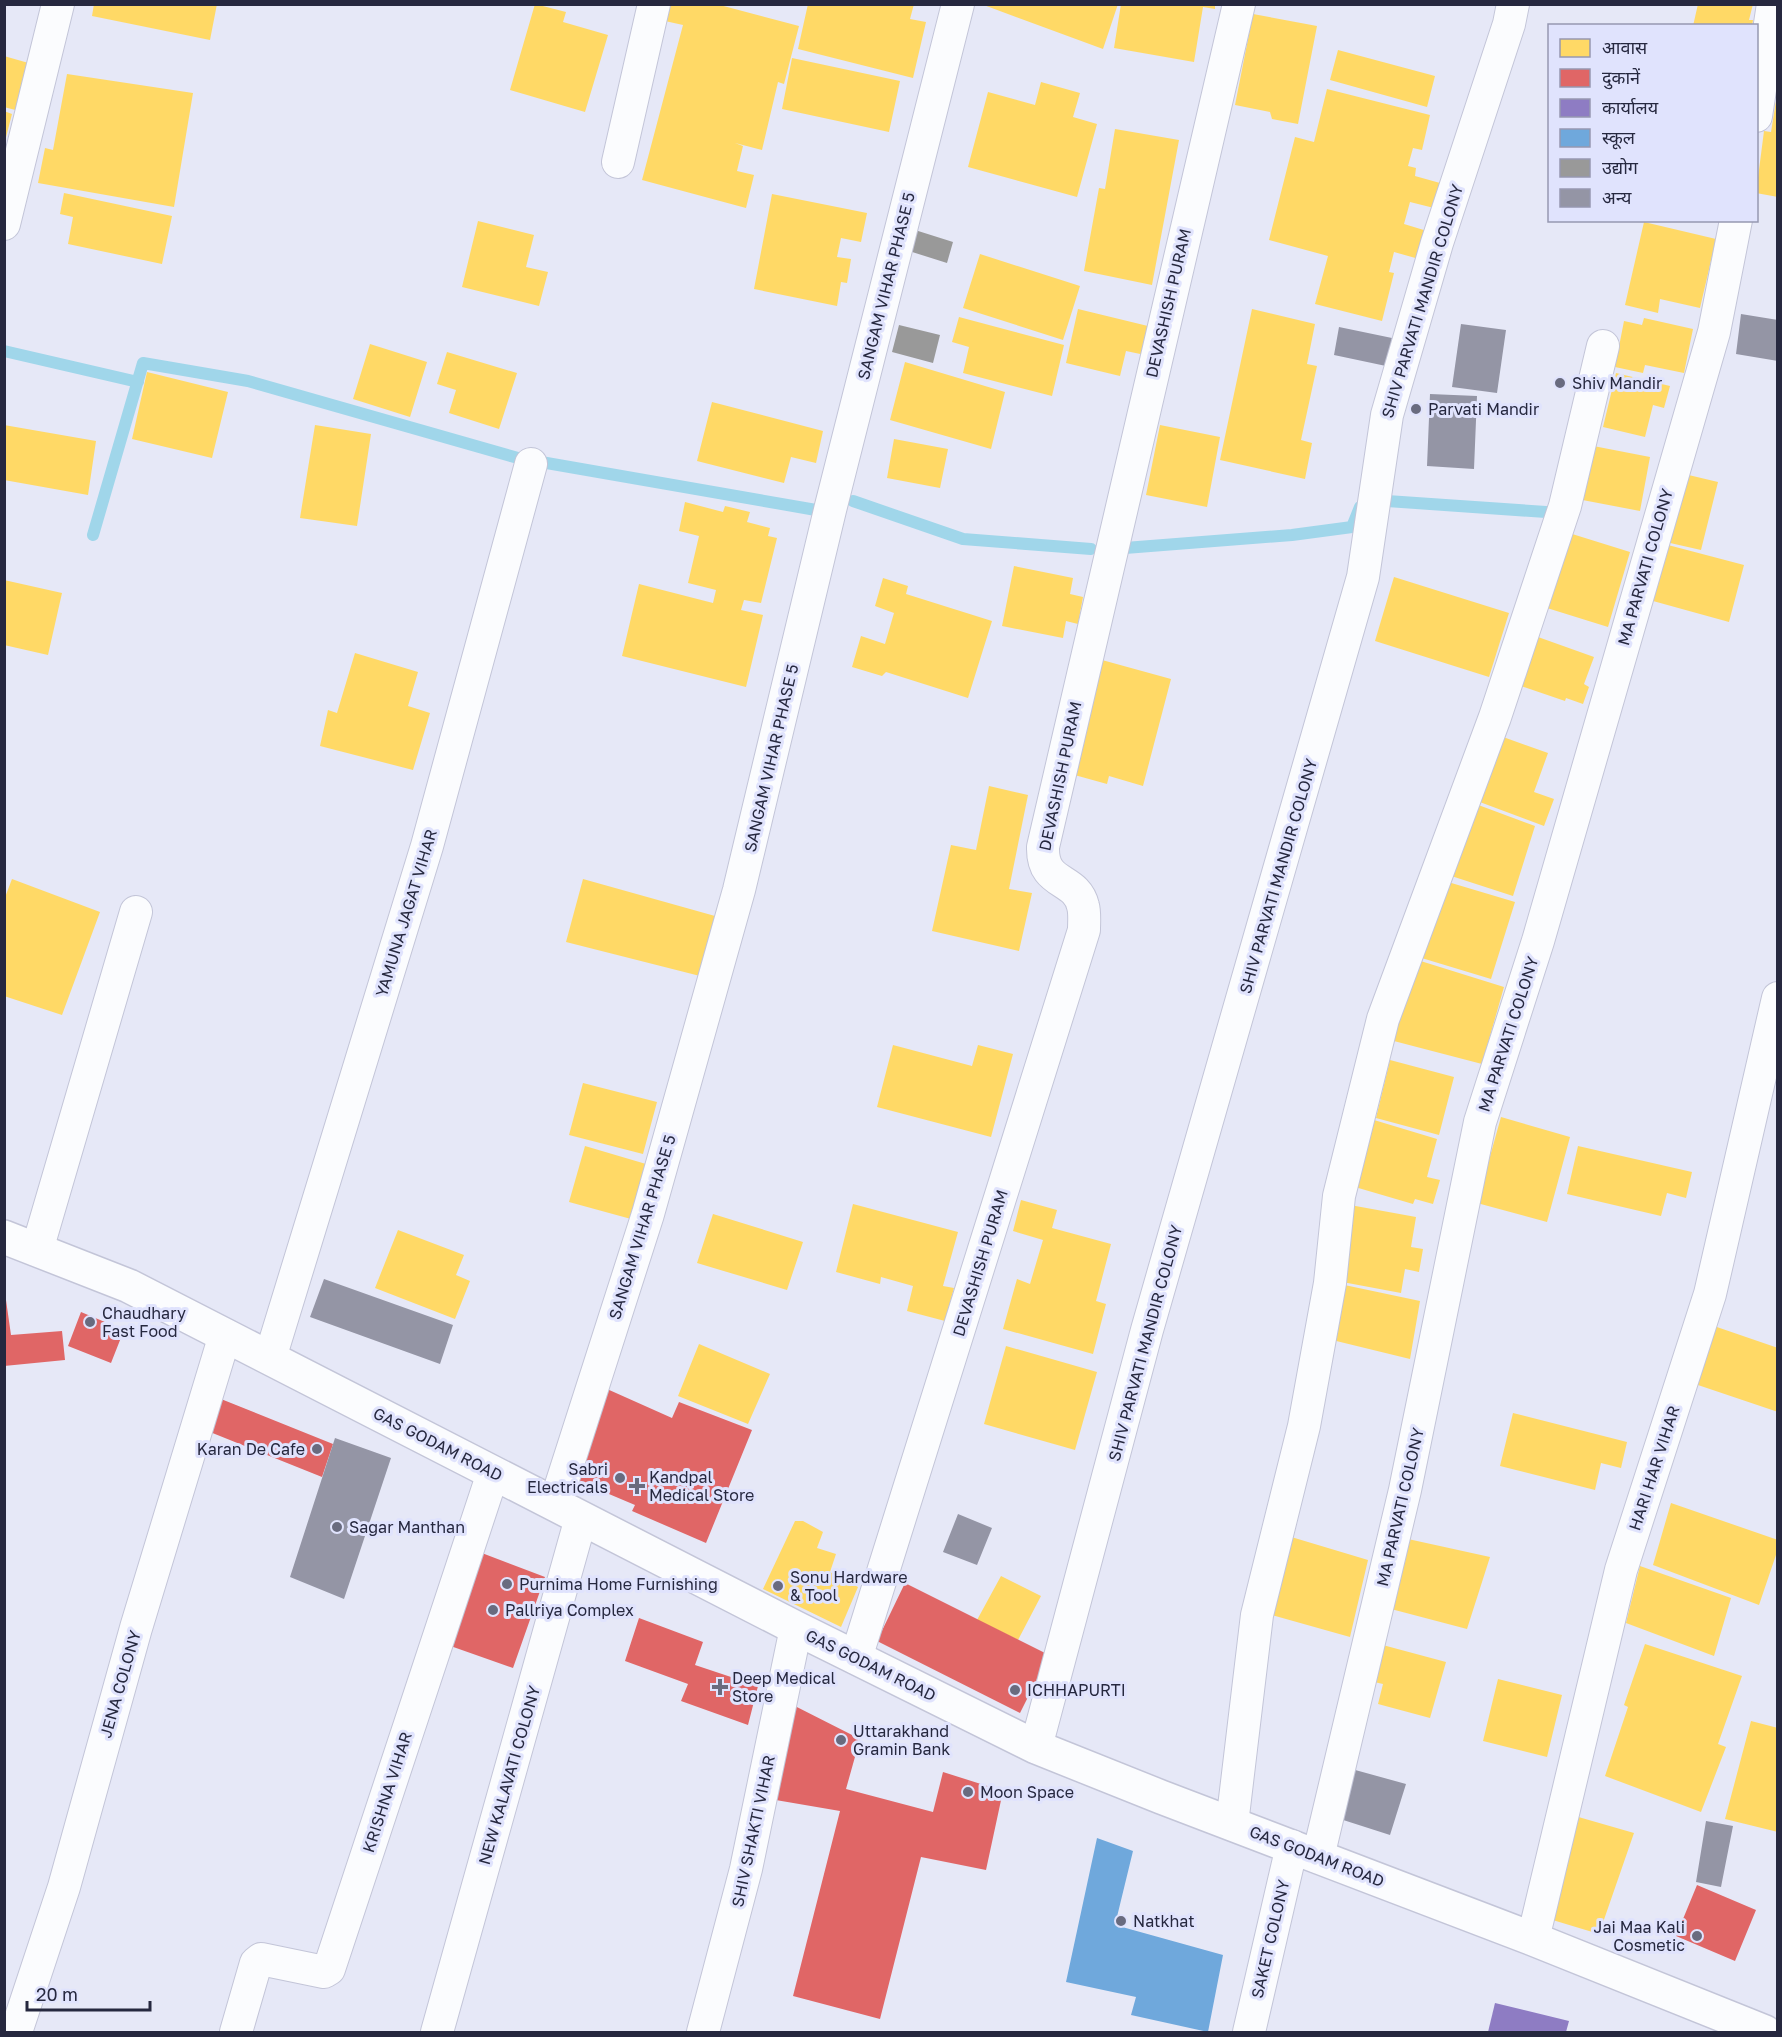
<svg xmlns="http://www.w3.org/2000/svg" width="1782" height="2037" font-family="'Golos Text','Noto Sans Devanagari',sans-serif">
<style>
.homes{fill:#ffd966}
.shops{fill:#e06666}
.offices{fill:#8e7cc3}
.schools{fill:#6fa8dc}
.industry{fill:#999}
.lines{fill:none;stroke-linecap:round;stroke-linejoin:round}
.stream{stroke:#a0d6ea;stroke-width:12}
.building{fill:#9495a5}
.street-casing{stroke:#c3c5d8;stroke-width:34}
.secondary-casing{stroke:#c3c5d8;stroke-width:36}
.street{stroke:#fbfcfe;stroke-width:32}
.secondary{stroke:#fbfcfe;stroke-width:33}
.poi-dot{fill:#696b7f;stroke:#e0e3fd;stroke-width:2}
.labels{text-anchor:middle;stroke-width:6;stroke-linejoin:round;paint-order:stroke}
.street-label{font-size:16px;fill:#26283f;stroke:#e0e3fd}
.poi-label{font-size:16px;fill:#26283f;stroke:#e0e3fd;text-anchor:start}
</style>
<rect width="100%" height="100%" fill="#e6e8f7"/>
<!-- homes -->
<path class="homes" d="M94,4H217L210,40L92,16Z
M535,4L566,12L563,22L608,35L585,112L510,90Z
M670,4H716L799,26L784,84L778,82L762,150L735,143L743,146L737,171L754,175L746,208L642,180L683,25L665,21Z
M808,4H914L910,19L926,22L913,78L798,49Z
M981,4H1118L1103,49Z
M1121,4H1215V9L1203,7L1194,62L1114,48Z
M1698,4H1753L1749,20H1753L1752,26H1693Z
M1253,14L1317,26L1298,124L1272,119L1270,112L1235,105Z
M1338,50L1435,76L1427,107L1330,80Z
M4,56L32,64L19,111L4,107Z
M792,58L900,81L889,132L782,109Z
M67,74L193,93L174,207L38,183L45,148L53,150Z
M1041,82L1080,93L1073,117L1097,124L1077,197L968,167L988,92L1035,105Z
M1327,89L1430,115L1422,150L1413,148L1408,166L1416,168L1415,176L1440,183L1434,208L1410,202L1404,224L1427,231L1419,259L1394,252L1389,272L1394,273L1382,321L1315,304L1328,256L1269,240L1295,137L1314,142Z
M1776,101H1778V197L1756,193L1764,131L1771,132Z
M4,111L12,114L5,141H4Z
M1115,129L1179,140L1152,285L1084,271L1099,188L1105,189Z
M64,193L172,216L162,264L68,244L73,217L60,214Z
M772,194L867,213L861,242L841,238L837,257L851,259L847,283L841,282L837,306L754,289Z
M478,221L534,235L526,267L548,272L539,306L462,287Z
M1644,222L1716,239L1700,308L1660,299L1658,313L1625,305Z
M980,254L1080,286L1063,340L963,308Z
M1078,309L1152,327L1145,355L1126,351L1120,376L1066,363Z
M1252,309L1315,324L1307,364L1317,366L1301,440L1312,443L1305,479L1220,460Z
M959,317L1064,345L1052,396L963,373L969,347L952,342Z
M1644,318L1693,329L1684,373L1645,365L1643,373L1615,367L1624,321L1642,325Z
M370,344L427,362L410,417L353,399Z
M447,352L517,373L499,429L449,413L456,390L437,384Z
M905,362L1005,392L991,449L890,420Z
M147,372L228,392L212,458L132,439Z
M1616,373L1670,386L1664,408L1653,405L1645,437L1603,427Z
M712,402L823,431L816,463L791,457L784,483L697,461Z
M4,425L96,441L88,495L4,480Z
M315,425L371,434L357,526L300,518Z
M1160,425L1220,437L1207,507L1146,495Z
M894,439L948,449L940,488L887,478Z
M1583,444L1650,457L1640,511L1572,498Z
M1676,472L1718,482L1701,550L1657,540Z
M685,502L723,512L725,506L750,512L747,522L770,528L768,536L777,538L761,603L744,600L741,610L763,615L746,687L622,656L639,584L713,603L716,590L688,583L699,536L679,531Z
M1569,533L1630,552L1608,627L1547,608Z
M1668,545L1744,565L1729,622L1653,601Z
M1014,566L1073,578L1070,594L1083,597L1078,624L1066,621L1063,638L1002,626Z
M1394,577L1509,613L1489,677L1375,641Z
M883,578L908,586L906,594L992,621L968,698L886,672L882,676L852,667L861,636L885,644L894,613L875,606Z
M4,580L62,593L48,655L4,645Z
M1538,637L1594,657L1584,684L1589,687L1583,704L1566,698L1565,701L1521,686Z
M355,653L418,672L408,706L430,713L413,770L320,746L328,710L337,713Z
M1102,660L1171,679L1143,786L1109,776L1107,784L1071,774Z
M1492,733L1548,753L1534,792L1554,799L1544,826L1469,798Z
M989,786L1028,795L1009,889L1032,893L1019,951L932,931L951,845L976,850Z
M1465,800L1535,826L1513,896L1439,872Z
M12,879L100,912L62,1015L4,996V900Z
M583,879L715,916L700,976L566,942Z
M1438,879L1515,902L1491,979L1415,956Z
M1411,958L1504,987L1482,1064L1390,1040Z
M893,1045L972,1066L978,1045L1013,1054L991,1137L877,1107Z
M1390,1060L1454,1077L1439,1135L1376,1118Z
M583,1083L657,1102L643,1154L569,1135Z
M1501,1117L1570,1137L1547,1222L1477,1203Z
M1374,1120L1437,1139L1427,1177L1440,1180L1433,1204L1415,1199L1413,1204L1355,1187Z
M585,1146L646,1164L631,1219L569,1202Z
M1578,1146L1692,1172L1686,1198L1667,1193L1661,1216L1567,1194Z
M1021,1200L1057,1210L1052,1228L1111,1244L1096,1301L1106,1304L1093,1354L1003,1329L1017,1279L1030,1284L1043,1240L1013,1231Z
M853,1204L958,1232L943,1286L954,1288L945,1321L907,1311L913,1286L881,1277L880,1284L836,1272Z
M1350,1205L1416,1217L1411,1247L1423,1249L1419,1272L1405,1269L1401,1293L1337,1281Z
M713,1214L803,1242L787,1290L697,1263Z
M398,1230L464,1255L456,1275L470,1281L455,1319L375,1288Z
M1335,1283L1420,1301L1410,1359L1324,1338Z
M1711,1325L1778,1348V1412L1692,1383Z
M699,1344L770,1374L748,1424L678,1396Z
M1006,1346L1097,1372L1075,1450L984,1424Z
M1513,1413L1627,1442L1621,1468L1601,1463L1595,1490L1500,1466Z
M1671,1503L1778,1540V1549L1759,1605L1653,1565Z
M795,1521H803L823,1532L817,1548L836,1554L830,1572L858,1587L841,1627L763,1589Z
M1288,1536L1368,1560L1350,1637L1268,1614Z
M1408,1539L1490,1557L1467,1629L1391,1609Z
M1640,1566L1731,1598L1714,1656L1626,1623Z
M1001,1576L1041,1596L1018,1640L977,1620Z
M1379,1644L1446,1662L1430,1718L1378,1704L1383,1684L1370,1681Z
M1645,1644L1742,1676L1718,1744L1726,1747L1701,1812L1605,1776L1628,1707L1624,1705Z
M1498,1679L1562,1695L1547,1757L1483,1741Z
M1751,1721L1778,1728V1832L1725,1819Z
M1575,1816L1634,1833L1599,1934L1546,1918Z"/>
<!-- shops -->
<path class="shops" d="M4,1286L11,1335L62,1331L65,1360L4,1366Z
M81,1312L124,1330L111,1363L68,1346Z
M607,1389L672,1418L679,1402L752,1430L706,1543L632,1511L635,1505L571,1478Z
M221,1399L333,1444L322,1477L210,1432Z
M474,1550L545,1577L513,1668L442,1643Z
M905,1583L1049,1655L1020,1713L877,1641Z
M639,1618L703,1642L695,1665L758,1686L748,1725L681,1701L688,1684L625,1661Z
M785,1701L860,1739L846,1789L933,1812L943,1772L1003,1791L986,1870L921,1857L880,2019L793,1996L840,1811L764,1798Z
M1697,1885L1756,1910L1735,1961L1676,1936Z"/>
<!-- offices -->
<path class="offices" d="M1495,2003L1569,2021L1566,2032H1488Z"/>
<!-- schools -->
<path class="schools" d="M1097,1838L1133,1851L1115,1925L1223,1955L1208,2032L1131,2015L1136,1997L1066,1982Z"/>
<!-- industry -->
<path class="industry" d="M915,230L953,242L947,263L909,251Z
M899,325L940,335L933,363L892,352Z"/>
<g class="lines">
<!-- stream -->
<path class="stream" d="M4,351L138,382
M853,501L963,539L1091,549
M1387,501L1546,512
M93,535L143,363L248,381L518,458L816,510
M1125,548L1292,535L1352,527L1360,507"/>
</g>
<!-- building -->
<path class="building" d="M1741,314L1778,320V361L1736,354Z
M1461,324L1506,330L1497,393L1452,387Z
M1339,327L1392,338L1386,366L1334,355Z
M1430,394L1477,396L1474,469L1427,466Z
M324,1279L453,1325L440,1364L310,1317Z
M335,1438L391,1458L344,1599L290,1577Z
M958,1514L992,1528L977,1565L943,1552Z
M1348,1768L1406,1784L1390,1835L1337,1818Z
M1706,1821L1733,1826L1721,1887L1696,1882Z"/>
<g class="lines">
<!-- street casing -->
<g class="street-casing">
<path id="street" d="M1756,116L1773,4
M618,162L654,4
M4,224L58,4
M37,1250L136,912
M270,1358L427,846L531,464
M555,1504L648,1214L739,890L830,510L958,4
M856,1658L1084,930C1084,922 1085,913 1083,906C1076,876 1042,887 1043,847L1239,4
M1036,1747L1147,1330L1363,577L1387,415L1437,243L1509,24L1513,4
M1232,1824L1257,1615L1304,1426L1330,1283L1339,1196L1383,1019L1495,717L1565,506L1603,346
M1318,1857L1405,1490L1480,1122L1538,941L1714,332L1736,220
M1533,1939L1621,1570L1710,1294L1778,998
M16,2032L64,1887L136,1628L225,1335
M236,2032L256,1963L261,1959L324,1972L329,1969L493,1473
M437,2032L581,1518
M703,2032L746,1869L796,1628
M1249,2032L1292,1846"/>
</g>
<!-- secondary casing -->
<g class="secondary-casing">
<path id="secondary" d="M4,1237L129,1286L796,1628L1036,1747L1161,1797L1533,1939L1765,2032"/>
</g>
<!-- street -->
<use href="#street" class="street"/>
<!-- secondary -->
<use href="#secondary" class="secondary"/>
</g>
<!-- markers -->
<g class="poi-dot">
<circle cx="1560" cy="383" r="6"/>
<circle cx="1416" cy="409" r="6"/>
<circle cx="90" cy="1322" r="6"/>
<circle cx="317" cy="1449" r="6"/>
<circle cx="620" cy="1478" r="6"/>
<path d="M634 1477h6v6h6v6h-6v6h-6v-6h-6v-6h6z"/>
<circle cx="337" cy="1527" r="6"/>
<circle cx="507" cy="1584" r="6"/>
<circle cx="778" cy="1586" r="6"/>
<circle cx="493" cy="1610" r="6"/>
<path d="M717 1678h6v6h6v6h-6v6h-6v-6h-6v-6h6z"/>
<circle cx="1015" cy="1690" r="6"/>
<circle cx="841" cy="1740" r="6"/>
<circle cx="968" cy="1792" r="6"/>
<circle cx="1121" cy="1921" r="6"/>
<circle cx="1697" cy="1936" r="6"/>
</g>
<g class="labels">
<!-- street labels -->
<g class="street-label">
<text transform="translate(886 286) rotate(-76)" y="6">SANGAM VIHAR PHASE 5</text>
<text transform="translate(1422 301) rotate(-73)" y="6">SHIV PARVATI MANDIR COLONY</text>
<text transform="translate(1168 303) rotate(-77)" y="6">DEVASHISH PURAM</text>
<text transform="translate(1645 567) rotate(-74)" y="6">MA PARVATI COLONY</text>
<text transform="translate(771 758) rotate(-77)" y="6">SANGAM VIHAR PHASE 5</text>
<text transform="translate(1060 776) rotate(-78)" y="6">DEVASHISH PURAM</text>
<text transform="translate(1278 876) rotate(-74)" y="6">SHIV PARVATI MANDIR COLONY</text>
<text transform="translate(406 913) rotate(-73)" y="6">YAMUNA JAGAT VIHAR</text>
<text transform="translate(1508 1034) rotate(-72)" y="6">MA PARVATI COLONY</text>
<text transform="translate(642 1227) rotate(-73)" y="6">SANGAM VIHAR PHASE 5</text>
<text transform="translate(980 1263) rotate(-73)" y="6">DEVASHISH PURAM</text>
<text transform="translate(1145 1343) rotate(-75)" y="6">SHIV PARVATI MANDIR COLONY</text>
<text transform="translate(438 1444) rotate(27)" y="6">GAS GODAM ROAD</text>
<text transform="translate(1654 1468) rotate(-72)" y="6">HARI HAR VIHAR</text>
<text transform="translate(1400 1507) rotate(-77)" y="6">MA PARVATI COLONY</text>
<text transform="translate(871 1665) rotate(26)" y="6">GAS GODAM ROAD</text>
<text transform="translate(120 1684) rotate(-74)" y="6">JENA COLONY</text>
<text transform="translate(509 1775) rotate(-74)" y="6">NEW KALAVATI COLONY</text>
<text transform="translate(387 1792) rotate(-72)" y="6">KRISHNA VIHAR</text>
<text transform="translate(753 1831) rotate(-78)" y="6">SHIV SHAKTI VIHAR</text>
<text transform="translate(1317 1856) rotate(21)" y="6">GAS GODAM ROAD</text>
<text transform="translate(1270 1939) rotate(-77)" y="6">SAKET COLONY</text>
</g>
<!-- poi labels -->
<g class="poi-label">
<text x="1572" y="389">Shiv Mandir</text>
<text x="1428" y="415">Parvati Mandir</text>
<text x="102" y="1319">Chaudhary<tspan x="102" dy="18">Fast Food</tspan></text>
<text x="305" y="1455" text-anchor="end">Karan De Cafe</text>
<text x="608" y="1475" text-anchor="end">Sabri<tspan x="608" dy="18">Electricals</tspan></text>
<text x="649" y="1483">Kandpal<tspan x="649" dy="18">Medical Store</tspan></text>
<text x="349" y="1533">Sagar Manthan</text>
<text x="790" y="1583">Sonu Hardware<tspan x="790" dy="18">&amp; Tool</tspan></text>
<text x="519" y="1590">Purnima Home Furnishing</text>
<text x="505" y="1616">Pallriya Complex</text>
<text x="732" y="1684">Deep Medical<tspan x="732" dy="18">Store</tspan></text>
<text x="1027" y="1696">ICHHAPURTI</text>
<text x="853" y="1737">Uttarakhand<tspan x="853" dy="18">Gramin Bank</tspan></text>
<text x="980" y="1798">Moon Space</text>
<text x="1133" y="1927">Natkhat</text>
<text x="1685" y="1933" text-anchor="end">Jai Maa Kali<tspan x="1685" dy="18">Cosmetic</tspan></text>
</g>
</g>
<!-- border -->
<rect width="1782" height="2037" fill="none" stroke="#26283f" stroke-width="12"/>
<!-- legend -->
<rect x="1548" y="24" width="210" height="198" fill="#e0e3fd" stroke="#9698b1" stroke-width="1.5"/>
<rect x="1560" y="39" width="30" height="18" fill="#ffd966" stroke="#9698b1" stroke-width="1.5"/>
<text x="1602" y="54" font-size="18" fill="#26283f">आवास</text>
<rect x="1560" y="69" width="30" height="18" fill="#e06666" stroke="#9698b1" stroke-width="1.5"/>
<text x="1602" y="84" font-size="18" fill="#26283f">दुकानें</text>
<rect x="1560" y="99" width="30" height="18" fill="#8e7cc3" stroke="#9698b1" stroke-width="1.5"/>
<text x="1602" y="114" font-size="18" fill="#26283f">कार्यालय</text>
<rect x="1560" y="129" width="30" height="18" fill="#6fa8dc" stroke="#9698b1" stroke-width="1.5"/>
<text x="1602" y="144" font-size="18" fill="#26283f">स्कूल</text>
<rect x="1560" y="159" width="30" height="18" fill="#999999" stroke="#9698b1" stroke-width="1.5"/>
<text x="1602" y="174" font-size="18" fill="#26283f">उद्योग</text>
<rect x="1560" y="189" width="30" height="18" fill="#9495a5" stroke="#9698b1" stroke-width="1.5"/>
<text x="1602" y="204" font-size="18" fill="#26283f">अन्य</text>
<!-- scale -->
<path d="M27 2001v9h123v-9" fill="none" stroke="#26283f" stroke-width="3"/>
<text x="36" y="2001" font-size="18" fill="#26283f" stroke="#e0e3fd" stroke-width="4.5" paint-order="stroke">20 m</text>
</svg>
